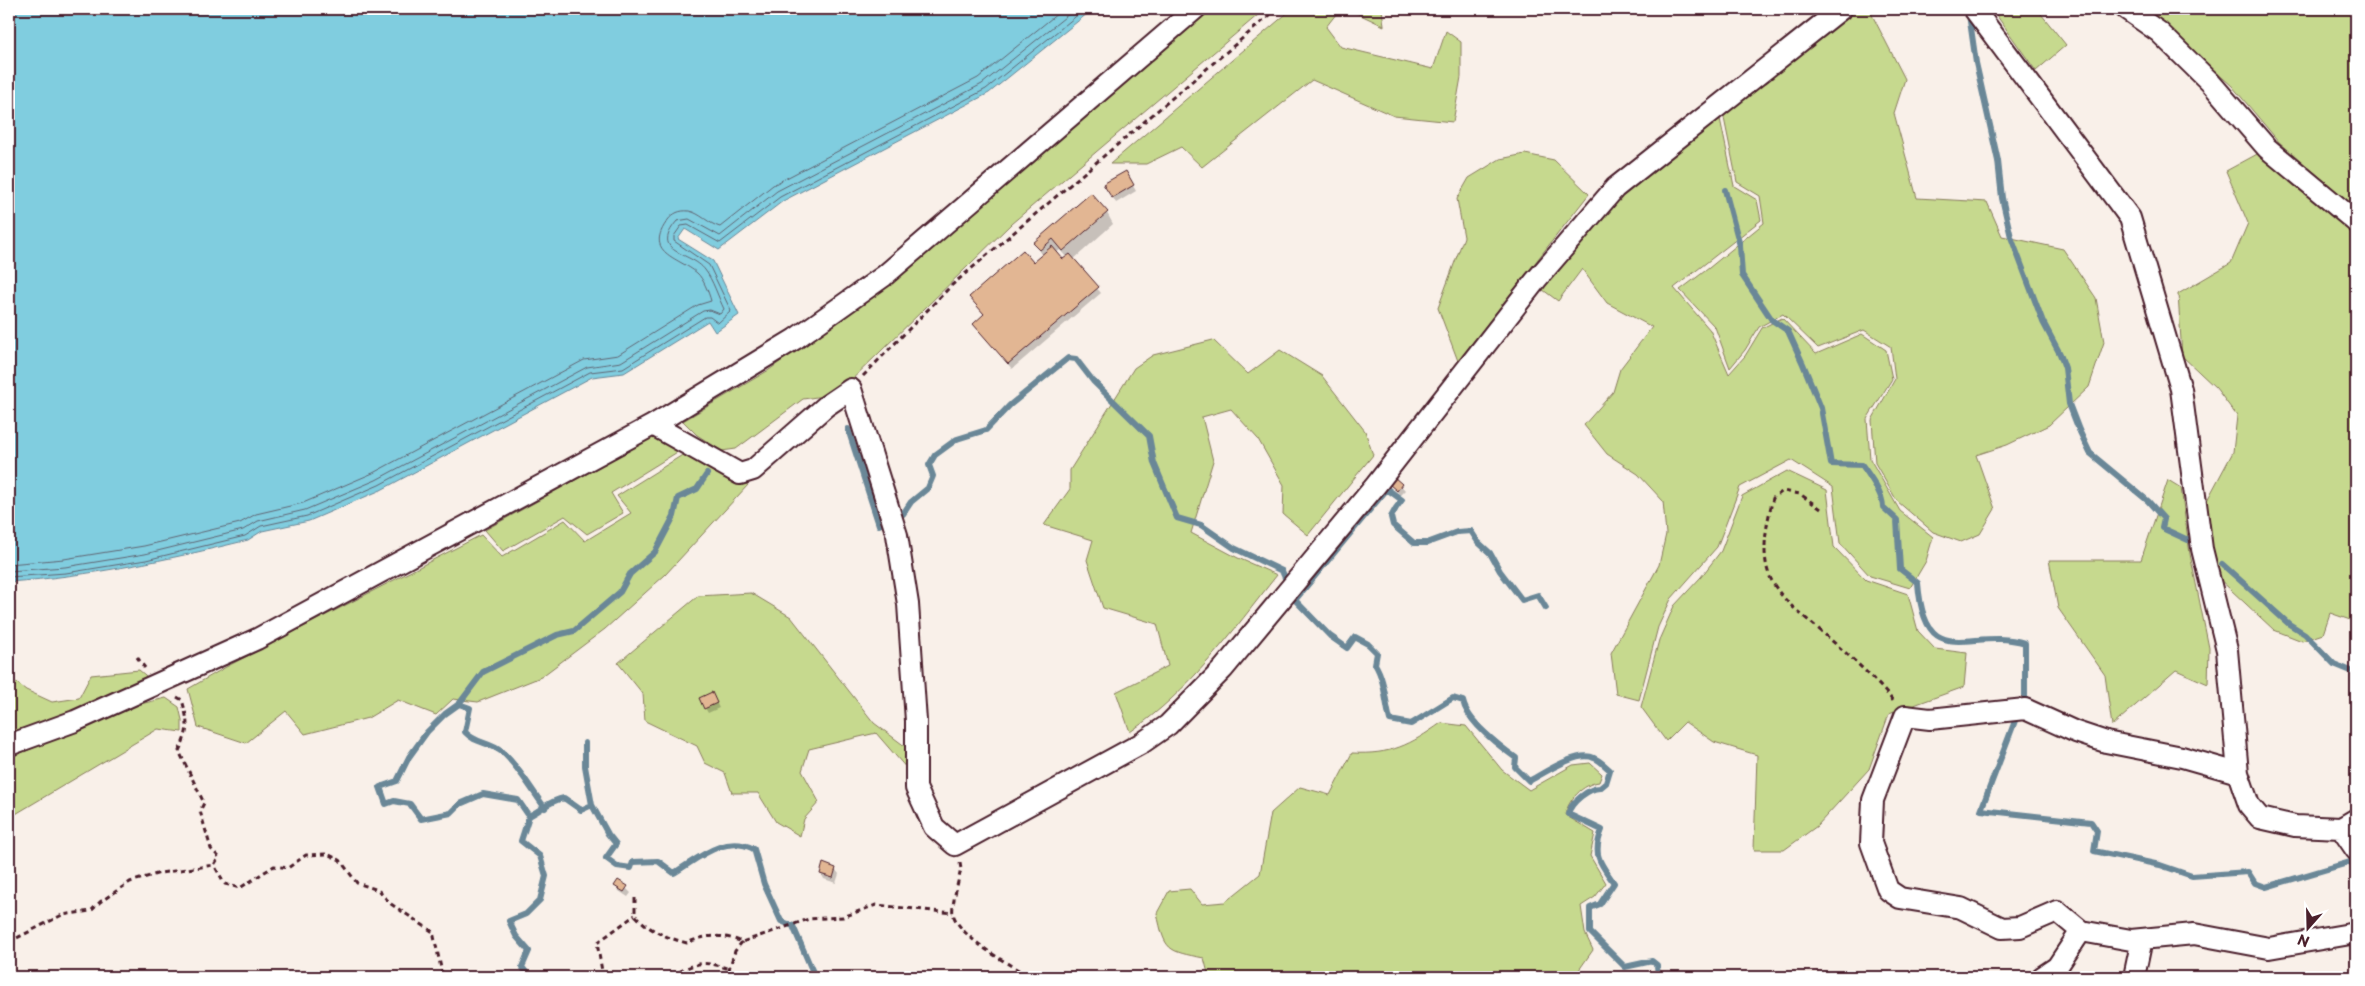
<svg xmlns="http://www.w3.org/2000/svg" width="2365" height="986" font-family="'Playpen Sans',sans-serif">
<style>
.green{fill:#c6d98e;stroke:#887c5c}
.water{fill:#80cddf;stroke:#6a8797}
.shadow{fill:#0003;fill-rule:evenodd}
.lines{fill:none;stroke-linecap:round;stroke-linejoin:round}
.shore{stroke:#606573;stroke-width:1}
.stream{stroke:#6a8797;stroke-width:6}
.building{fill:#e2b693;stroke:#4a1f2b}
.minor-casing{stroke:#4a1f2b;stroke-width:24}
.path{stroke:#4a1f2b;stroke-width:3;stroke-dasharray:5 4;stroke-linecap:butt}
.minor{stroke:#fff;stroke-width:20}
</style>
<rect width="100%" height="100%" fill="#f9f0e9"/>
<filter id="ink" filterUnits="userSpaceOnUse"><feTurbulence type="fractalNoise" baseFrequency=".02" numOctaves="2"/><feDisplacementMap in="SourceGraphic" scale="10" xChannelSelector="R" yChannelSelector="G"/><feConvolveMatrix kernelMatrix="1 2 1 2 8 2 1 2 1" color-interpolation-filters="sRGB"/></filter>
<g filter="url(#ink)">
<!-- green -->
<path class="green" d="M1212,9H1265L1011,224L837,394L803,399L736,449L722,451L697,435L683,421L769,370L882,287L959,226Z
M1292,9H1340L1326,27L1341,47L1433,69L1446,31L1461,42V77L1453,122L1394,116L1312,80L1202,167L1181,147L1146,164H1110Z
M1348,9H1382L1384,26Z
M1859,9H1869L1905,79L1894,113L1917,198L1987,202L2002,236L2063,249L2096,298L2104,342L2089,387L2049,425L2007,445L1976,455L1995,509L1980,534L1961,542L1933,532L1897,501L1875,463L1872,420L1895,379L1891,347L1864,330L1818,348L1783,314L1759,327L1745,350L1730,368L1715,327L1680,290L1709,268L1764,223L1760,196L1737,182L1723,113Z
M1992,9H2037L2066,45L2036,71Z
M2145,9H2356V208L2279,142L2232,86Z
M1719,114L1734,186L1757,200L1761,220L1674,288L1710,330L1729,374L1745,356L1762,328L1782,318L1816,354L1862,334L1886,350L1892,379L1867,419L1870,459L1900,511L1933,537L1926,561L1910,588L1870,576L1840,543L1833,487L1791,460L1740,487L1717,547L1671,599L1658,627L1639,700L1616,694L1611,653L1659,565L1666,534L1663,501L1638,474L1607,454L1584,425L1613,392L1620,369L1652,327L1607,303L1582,269L1558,301L1539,287L1627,187Z
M2261,152L2356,236V622L2330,613L2323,634L2302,641L2274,630L2217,577L2204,506L2233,452L2237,416L2216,388L2182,356L2178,294L2231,263L2248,223L2226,171Z
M1525,154L1554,160L1589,194L1458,361L1438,308L1464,237L1457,199L1469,178L1500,159Z
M1213,340L1248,374L1280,350L1322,376L1365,431L1373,455L1308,535L1283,514L1284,485L1258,439L1231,409L1202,417L1213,461L1191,533L1238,558L1277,575C1232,632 1190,691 1130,732L1116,692L1168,666L1157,624L1103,608L1087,560L1093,540L1044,525L1070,489V470L1134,368L1153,355Z
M655,436L679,451L611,493L623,513L587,534L565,516L503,551L485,530Z
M684,454L748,485L665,575L605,629L541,677L478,702L453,699L436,715L398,700L368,718L305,734L286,711L246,743L198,727L188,689L226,667L481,535L502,557L565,520L585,541L631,513L617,496Z
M1787,471L1827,490L1834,547L1866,580L1908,594L1918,631L1935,649L1967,653L1964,687L1889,714L1869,769L1817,826L1784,850H1754L1757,755L1714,742L1685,722L1666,741L1641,707L1659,640L1674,606L1701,577L1721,551L1742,496Z
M2168,480L2181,488L2190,554L2209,648L2208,684L2176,670L2112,726L2105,675L2058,608L2049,560H2141Z
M751,593L791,617L874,723L910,750L908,770L876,733L809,749L802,771L819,802L804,819L800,836L776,822L758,793H732L725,773L705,763L697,746L645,721L643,694L618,663L698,596Z
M139,670L151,680L9,735V677L26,690L52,702L79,698L91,675Z
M166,698L179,707L182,720V732L158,729L9,818V758L136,705Z
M1441,723L1466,726L1502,770L1529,790L1573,765L1590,763L1602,774L1599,782C1583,784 1568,800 1565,815L1595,833L1590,856L1606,883L1595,897L1581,906L1585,933L1593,950L1574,977H1209L1204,958C1167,951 1165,951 1157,913L1169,891L1190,889L1202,904L1225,902L1260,874L1271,813L1300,787L1330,795L1352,753C1391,755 1410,745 1441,723Z"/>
<!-- water -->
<path class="water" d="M9,9H1093L989,93L783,201L719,250L685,229L678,239L713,261L739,315L715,332L708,321L624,373L592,377L381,490L309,521L262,531L248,540C167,560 91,576 9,582Z"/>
<!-- shadow -->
<path class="shadow" d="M1125,172L1136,191L1116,203L1105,184Z
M1107,213L1113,224L1073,260L1101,293L1012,369L975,324L1042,256L1035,243ZM1060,250L1067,258L1063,261L1056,253Z
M1395,479L1405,490L1400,495L1390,484Z
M714,698L719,708L708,713L705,708Z
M835,869L839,874L836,883L824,879L821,873Z
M619,881L631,893L628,897L619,891L616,886Z"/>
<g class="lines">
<!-- shore -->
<path class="shore" d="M9,564L64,559L144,546L240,523L256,514L303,503L373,473L584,360L618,355L698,305L711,301C709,293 703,278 697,273C678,257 643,253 668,220C673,213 680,210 689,211C700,213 709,224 720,227L773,185L978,78L1063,9
M9,571L65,567L145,554L243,530L258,521L305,510L376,480L587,367L621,362L703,311L710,310L720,314L724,309C718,297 713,280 705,270C691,251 649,254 677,221L689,219L720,236L777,191L982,84L1075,9
M9,577L66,573L146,560L245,536L261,526L307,516L379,485L590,372L623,368L705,317H710L718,323L731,311L709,265L674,241V236L681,226L688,225L720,243L780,197L986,89L1085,9"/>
<!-- stream -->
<path class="stream" d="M1969,14L1976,63L1998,161L2002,198L2011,237L2043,322L2060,354L2065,368L2069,404L2079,430L2090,453L2148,501L2164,519L2162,528L2188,540
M1725,190L1740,246L1742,275L1772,320L1788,331L1803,364L1821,408L1831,464L1862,465C1870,476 1883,494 1883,507L1897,520L1900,569L1918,583C1925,674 1971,626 2025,643V708
M848,429L879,525L903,514L911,502L928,488L933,476L929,465L935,455L957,439L986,430L1010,405L1068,358L1076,359L1093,381L1149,436L1154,463L1177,518L1201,525L1234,548L1282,571L1295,600L1330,636L1347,648L1355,637L1368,644L1377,653L1375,664C1385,680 1385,701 1390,720L1411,724L1453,698L1463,701C1467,721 1499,746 1516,758L1515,767L1529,781C1544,773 1578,750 1594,758C1600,760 1605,766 1610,770L1606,783L1600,788C1589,788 1571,802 1568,814L1602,830C1592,855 1600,863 1614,883L1600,904L1590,908V932L1625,967L1652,961L1657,965L1658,977
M707,474L697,489L678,498L674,516L655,552L630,574L620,592L574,631L557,635L483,672L459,704L445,714L427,732L409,757L397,781L380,787L386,804L394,801L410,804L421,819L451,813L460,804L483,794L518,800L529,816C542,810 550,800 564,798L581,810L592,805L608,834L616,844L606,858L617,866L631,868L633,862L658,861L674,873C699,858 724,834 754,849L764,884L781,921L793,926L815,977
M2222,564L2289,624L2305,634L2334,664L2356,673
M1295,600L1387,489L1402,500L1396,508L1391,517L1393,525L1414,543H1427L1457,532L1471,531L1478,542L1490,553L1500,571L1522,600L1538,595L1546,608
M459,704L470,708L465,732C476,744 488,741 502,752C517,764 533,792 545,808
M2018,713L1981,810L2091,822L2097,831L2094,851L2160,865L2192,876L2248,872L2255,883L2266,887L2354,861
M585,743V766L592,805
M529,816L521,841L540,856L546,876L540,900L526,914L509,921L516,936L529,951L522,967L530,977"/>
</g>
<!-- building -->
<path class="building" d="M1126,171L1134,185L1112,198L1103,184Z
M1091,193L1108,212L1063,251L1053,239L1040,250L1033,243Z
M1052,246L1063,259L1070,254L1099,287L1008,364L973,324L984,314L969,297L1023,250L1033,262Z
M1394,477L1402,484L1397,491L1389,484Z
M712,692L717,703L704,709L699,698Z
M823,863L836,868L833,878L820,874Z
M618,880L628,886L624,892L614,886Z"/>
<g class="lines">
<!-- minor casing -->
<g class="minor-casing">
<path id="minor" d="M1974,9L2130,218L2181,389L2202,549L2227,650L2238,773L2249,805L2260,818L2295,826L2341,828L2356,819
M2126,9L2159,32L2210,82L2267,148L2356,222
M653,425L740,474L753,470L826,406L851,389L897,535L908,604L916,721V788L934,827L955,845L1142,743L1168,725L1223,669L1376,485L1536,280L1615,188L1841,9
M9,745L75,721L257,639L653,425L795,339L884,276L1195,9
M2238,773L2182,757L2106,742L2076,732L2025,709L1930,719L1905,716L1873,800L1871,843L1888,890L1900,898L1961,908L2002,928L2020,927L2057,911L2081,931L2131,940L2194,934L2269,948L2356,933
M2341,828L2356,850
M2042,977L2057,967L2081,931
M2134,977L2142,939"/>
</g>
<!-- path -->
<path class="path" d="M863,376L952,285L1277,9
M1821,509L1800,494L1783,491L1773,498C1767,522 1760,553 1770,577C1781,601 1803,615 1822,632C1847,654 1873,676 1894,702
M137,657L145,668
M177,697L182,700C189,723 189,730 179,751L204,803L200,811L211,849L219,857L214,865L225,884L240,888L274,866L288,868L306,855L327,854L340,860L357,883L378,890L391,904L433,932L443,977
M960,863L961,869C959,879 951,906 953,914C960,938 1009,964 1030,977
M635,898V915C650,931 665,937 687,943C706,934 723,934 742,942L809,919L843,917L876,905L953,913
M9,942L62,915L91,911L100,902L130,882L160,873L214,865
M599,977L602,971L597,943L635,915
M672,977C693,962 705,960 729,969
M736,977L729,969L735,951L742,942"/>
<!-- minor -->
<use href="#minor" class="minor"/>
</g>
</g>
<!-- margin -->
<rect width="2365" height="986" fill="none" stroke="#fff" stroke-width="30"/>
<rect x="15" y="15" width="2335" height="956" fill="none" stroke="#4a1f2b" stroke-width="2" filter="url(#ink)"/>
<!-- north arrow -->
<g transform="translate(2308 928) rotate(200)" stroke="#ffffff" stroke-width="4" paint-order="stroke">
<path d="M0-4L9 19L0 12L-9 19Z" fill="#4a1f2b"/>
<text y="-8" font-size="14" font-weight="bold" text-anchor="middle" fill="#4a1f2b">N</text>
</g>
</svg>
